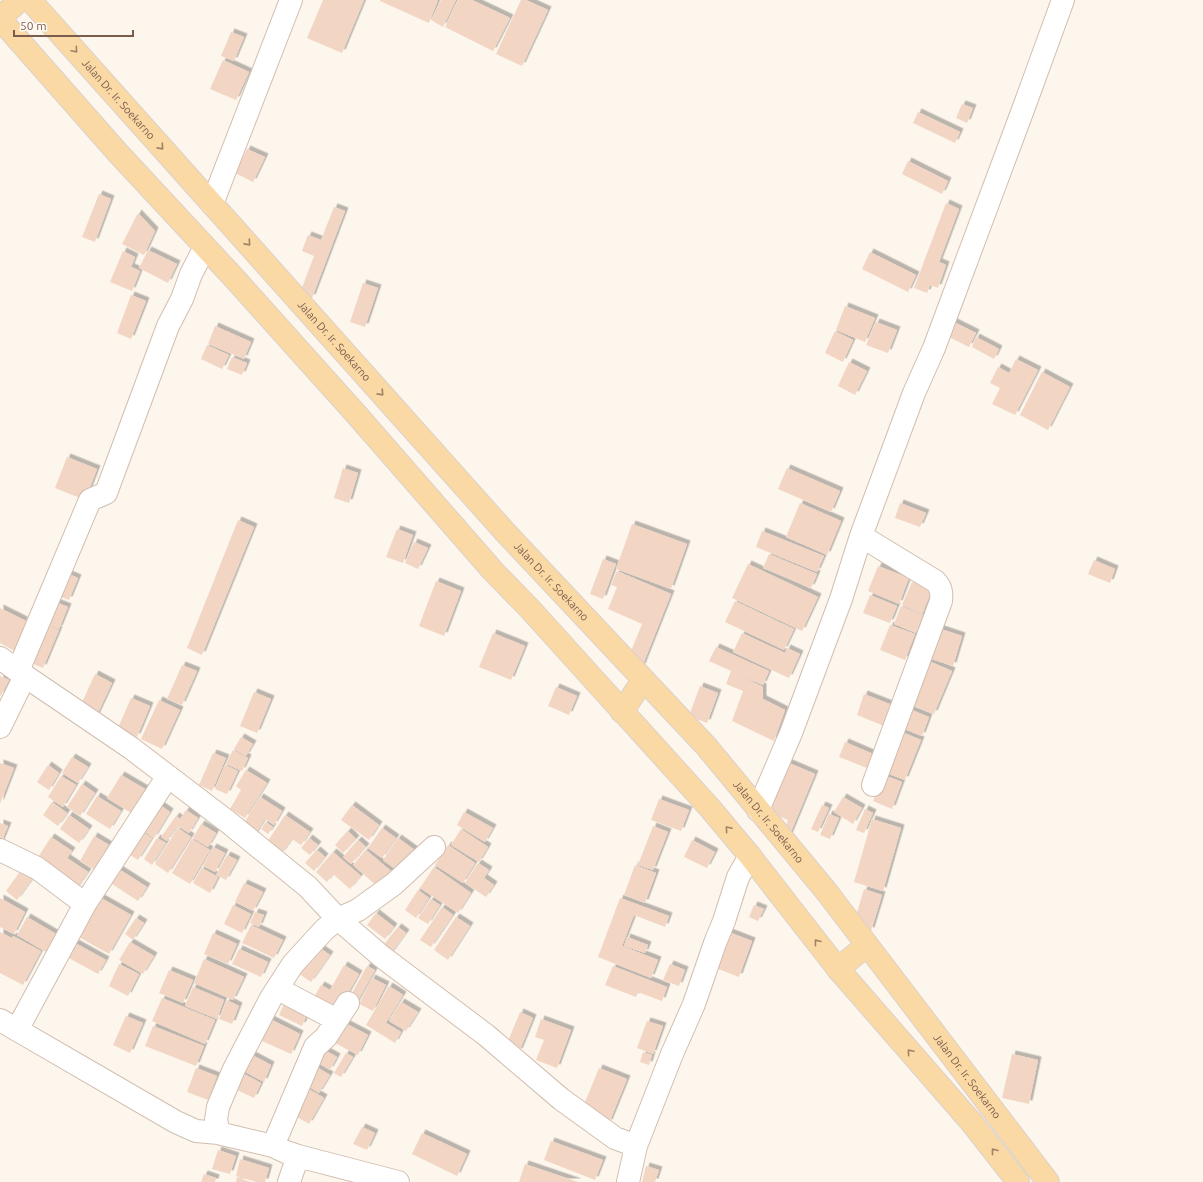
<svg xmlns="http://www.w3.org/2000/svg" width="1203" height="1182" font-family="Ubuntu,sans-serif">
<style>
.building{fill:#f3d5c3;filter:url(#shadow)}
.lines{fill:none;stroke-linecap:round;stroke-linejoin:round}
.minor-casing{stroke:#d1beb0;stroke-width:24}
.major-casing{stroke:#dad1cd;stroke-width:24}
.minor{stroke:#fff;stroke-width:22}
.major{stroke:#fbd9a5;stroke-width:22}
.oneway{stroke:#a18267}
.labels{text-anchor:middle;stroke-width:3;stroke-linejoin:round;paint-order:stroke}
.street-label{font-size:11px;fill:#7a5c4d;stroke:#fffaf3}
</style>
<defs>
<filter id="shadow"><feDropShadow dx="3.5" dy="-3.5" stdDeviation="0" flood-color="#0004"/></filter>
</defs>
<rect width="100%" height="100%" fill="#fdf6ec"/>
<!-- building -->
<path class="building" d="M323,0H364L342,53L307,38Z
M380,0H438L429,23L380,1Z
M441,0H456L443,27L431,20Z
M458,0H472L510,18L493,51L445,27Z
M521,0H526L548,10L522,66L496,54Z
M231,32L244,37L234,61L221,56Z
M223,60L249,72L236,100L210,89Z
M962,104L973,108L967,123L956,118Z
M918,112L960,132L955,143L913,123Z
M247,149L265,157L253,182L235,173Z
M908,161L948,181L942,194L902,174Z
M99,194L111,199L95,242L82,237Z
M946,203L959,209L939,262L946,265L938,288L930,285L927,293L914,288Z
M334,207L345,211L312,298L300,293L314,256L302,251L308,235L321,240Z
M138,213L155,231L144,255L122,244Z
M148,250L177,264L168,283L139,268Z
M123,251L135,257L131,267L140,271L132,291L110,282Z
M870,252L916,275L908,292L862,269Z
M363,283L378,288L365,327L350,322Z
M131,295L146,301L131,339L117,333Z
M845,306L875,318L865,342L836,330Z
M952,321L976,333L969,347L945,335Z
M876,322L897,330L888,353L866,345Z
M215,326L251,342L244,359L208,344Z
M835,331L853,340L843,362L825,353Z
M976,337L999,349L994,359L972,347Z
M207,345L229,355L222,369L201,359Z
M232,357L247,363L242,375L227,369Z
M1016,359L1038,370L1015,415L992,404L1000,388L990,383L998,367L1009,373Z
M849,362L867,371L855,395L838,386Z
M1042,372L1070,387L1048,430L1020,415Z
M67,457L97,469L85,500L55,488Z
M343,468L358,473L349,503L334,498Z
M787,468L840,491L831,512L778,489Z
M800,503L841,521L827,555L786,537Z
M900,503L926,513L920,527L895,518Z
M238,520L254,527L202,655L187,648Z
M632,524L687,544L671,589L616,569Z
M397,529L413,535L403,563L386,557Z
M762,531L824,556L817,572L756,547Z
M414,542L428,548L418,569L405,563Z
M769,554L817,574L811,588L763,568Z
M603,559L616,564L603,599L590,594Z
M1094,560L1115,569L1110,583L1088,574Z
M748,564L818,597L802,631L732,598Z
M878,566L909,578L899,604L868,591Z
M54,568L78,578L69,600L45,591Z
M617,571L671,594L642,667L627,661L642,624L608,609L617,587L611,585Z
M436,581L461,591L444,636L419,626Z
M912,582L932,590L922,614L902,605Z
M870,595L897,606L890,623L863,613Z
M43,597L68,607L59,629L38,621H37L59,630L43,668L19,658L20,654L0,643V608L26,621L30,612L36,615Z
M735,601L794,629L784,650L725,622Z
M901,606L923,615L916,633L894,624Z
M890,625L915,634L905,660L880,650Z
M935,627L962,636L953,666L925,657Z
M493,633L525,646L511,680L479,667Z
M742,633L785,653L787,648L800,654L789,678L733,652Z
M716,647L769,671L763,685L741,676L763,687V699L785,710L774,741L732,721L743,691L726,684L731,671L709,661Z
M924,659L952,671L934,714L906,703Z
M182,665L197,671L182,705L167,699Z
M95,674L112,683L96,717L79,709Z
M0,676L9,680L0,697Z
M700,686L718,693L707,723L689,716Z
M556,687L577,696L569,715L548,706Z
M254,692L271,699L257,733L240,726Z
M864,694L892,705L884,726L857,715Z
M131,698L150,706L137,737L118,728Z
M159,700L180,710L162,749L141,739Z
M904,707L929,717L922,736L897,726Z
M897,730L921,740L905,780L881,771Z
M241,737L253,744L246,756L234,749Z
M845,742L873,754L867,768L839,757Z
M233,750L248,758L242,771L226,764Z
M213,753L226,758L212,791L199,785Z
M72,757L88,767L78,783L62,773Z
M782,760L815,774L788,839L782,836L788,820L762,809Z
M0,763L14,768L0,804Z
M48,765L59,773L49,790L37,782Z
M225,765L238,771L227,794L215,789Z
M246,770L267,783L245,818L230,809L241,790L236,786Z
M121,775L145,789L131,813L107,798Z
M884,775L902,782L892,809L873,801Z
M61,776L76,785L63,807L48,797Z
M82,784L95,793L80,816L67,807Z
M97,796L121,811L110,829L86,814Z
M260,797L282,811L274,825L265,819L254,836L241,828Z
M843,797L862,808L853,824L834,812Z
M659,799L689,810L681,831L651,820Z
M153,800L170,812L154,838L136,826Z
M52,802L67,813L58,826L43,815Z
M352,805L379,825L369,840L341,820Z
M822,805L829,808L818,832L811,829Z
M865,809L873,813L864,833L856,830Z
M186,810L198,818L189,833L178,826L167,841L161,837L176,816L180,819Z
M464,812L493,828L485,842L457,825Z
M829,814L839,818L830,839L820,835Z
M69,815L89,829L79,843L60,829Z
M285,815L310,832L301,845L292,839L281,854L266,844Z
M872,819L901,828L883,891L854,882Z
M266,822L273,827L268,834L261,829Z
M0,823L8,826L0,845Z
M201,824L216,833L208,847L193,838Z
M653,826L668,832L653,870L638,865Z
M136,828L152,838L138,860L122,850Z
M178,828L191,837L168,873L155,864Z
M382,828L396,838L382,858L368,848Z
M461,829L488,847L479,862L451,845Z
M348,831L356,839L343,853L335,845Z
M94,836L109,845L95,870L80,861Z
M51,837L72,851L67,858L88,872L76,889L35,862Z
M157,838L166,843L152,865L144,859Z
M309,838L318,845L310,855L301,848Z
M398,838L416,851L401,873L383,860Z
M192,839L210,850L190,884L172,873Z
M358,840L366,847L351,864L343,857Z
M692,840L715,852L707,868L684,857Z
M448,845L475,863L463,883L435,865Z
M213,847L225,853L215,872L203,866Z
M317,850L325,857L314,871L305,863Z
M366,850L392,872L379,888L353,865Z
M333,852L361,876L350,889L333,874L327,882L316,872Z
M227,855L237,860L226,880L216,875Z
M478,863L489,870L484,878L494,885L486,897L465,883Z
M635,865L656,873L645,903L624,895Z
M114,866L147,887L138,901L106,880Z
M434,867L471,893L458,913L420,888Z
M202,868L218,877L210,893L193,883Z
M21,870L33,878L17,900L6,891Z
M244,883L263,892L253,911L235,902Z
M864,889L882,895L871,931L853,926Z
M418,890L429,898L416,918L405,910Z
M0,898L25,912L14,934L0,927Z
M101,898L131,915L109,954L79,937Z
M620,898L669,916L665,927L634,915L622,946L658,960L651,978L598,957Z
M431,899L440,905L428,924L418,918Z
M233,905L251,914L242,933L224,924Z
M754,905L764,909L758,921L749,917Z
M442,907L453,915L431,947L420,940Z
M255,912L264,915L259,927L250,923Z
M376,913L394,927L385,939L367,925Z
M27,917L56,934L46,952L17,935Z
M456,917L470,926L448,960L434,950Z
M136,918L144,923L133,940L125,934Z
M251,925L283,940L274,958L242,943Z
M398,927L406,933L390,955L381,948Z
M726,931L752,941L739,977L713,967Z
M0,932L12,938L13,936L41,951L23,985L0,973Z
M213,933L237,944L228,964L204,954Z
M627,937L648,945L645,953L624,946Z
M130,942L154,956L143,974L119,960Z
M75,943L106,960L98,974L67,957Z
M314,944L330,955L311,982L295,971Z
M239,949L268,962L261,977L232,964Z
M204,959L244,977L233,1000L194,983Z
M119,964L139,974L128,996L109,986Z
M670,964L685,970L679,986L663,980Z
M344,965L359,974L338,1011L314,997L321,985L330,990Z
M367,966L375,970L356,1004L348,1000Z
M613,966L667,987L662,1001L638,992L636,997L605,985Z
M169,970L193,980L183,1003L159,993Z
M372,978L386,985L373,1011L359,1004Z
M389,986L403,995L386,1023L401,1032L395,1043L366,1025Z
M193,987L224,1000L217,1019L185,1006Z
M162,998L215,1020L205,1044L152,1021Z
M227,1000L239,1006L232,1024L219,1019Z
M285,1002L308,1012L302,1026L279,1015Z
M401,1002L418,1012L406,1031L389,1021Z
M520,1012L533,1018L519,1052L506,1046Z
M126,1016L143,1023L130,1053L113,1045Z
M270,1019L300,1034L291,1054L260,1040Z
M541,1019L571,1030L557,1068L536,1060L544,1040L535,1037Z
M647,1021L663,1026L653,1054L637,1048Z
M343,1022L368,1035L358,1055L333,1042Z
M153,1026L204,1046L196,1066L145,1046Z
M319,1047L337,1057L330,1070L312,1059Z
M246,1052L271,1065L264,1082L238,1068Z
M643,1052L652,1055L649,1065L640,1062Z
M346,1053L353,1057L341,1077L334,1073Z
M1012,1054L1038,1060L1029,1104L1002,1098Z
M313,1065L330,1075L319,1093L303,1083Z
M196,1068L217,1076L208,1100L187,1092Z
M599,1068L627,1079L609,1123L581,1112Z
M242,1073L261,1083L254,1098L235,1089Z
M304,1086L324,1098L309,1124L289,1112Z
M362,1127L375,1133L367,1150L353,1144Z
M422,1133L467,1154L457,1176L412,1154Z
M551,1141L603,1160L595,1180L544,1160Z
M218,1150L236,1156L230,1174L212,1169Z
M240,1159L269,1168L265,1182H257L236,1176Z
M525,1164L578,1182H519Z
M646,1166L659,1170L655,1182H642Z
M204,1174L216,1178L215,1182H201Z
M237,1177L250,1182H236Z"/>
<g class="lines">
<!-- minor casing -->
<g class="minor-casing">
<path id="minor" d="M212,204L291,0
M861,536L935,581C941,587 942,592 941,601L873,785
M0,658L25,676L131,748L228,822L308,887L338,919L381,956L486,1035L561,1099L615,1138L636,1146
M18,671L90,500L106,493L168,326L182,299L191,274L205,247
M0,727L25,676
M758,810L791,733L841,599L861,536L914,393L934,348L1024,107L1063,0
M0,850L37,868L85,904
M278,989L337,1020
M0,1020L176,1122L196,1131L219,1133
M17,1030L85,904L168,776
M273,1146L315,1047L326,1037L348,1003
M298,1156L398,1182
M289,1182L298,1156L286,1152L273,1146L222,1134L219,1133L216,1120L218,1107L234,1069L271,998L293,964L325,929L338,919L358,910L394,884L434,847
M628,1182L636,1146L672,1054L694,1004L715,943L724,921L738,877L750,856"/>
</g>
<!-- major casing -->
<g class="major-casing">
<g id="major">
<path id="s1" d="M30,0L505,532L706,746L826,891L1048,1182"/>
<path d="M0,18L20,0"/>
<path d="M0,19L117,152L235,279L356,414L493,571L530,609L709,807L750,856L838,969L972,1123L1018,1182"/>
<path d="M622,712L643,680"/>
<path d="M838,969L867,945"/>
</g>
</g>
<!-- minor -->
<use href="#minor" class="minor"/>
<!-- major -->
<use href="#major" class="major"/>
</g>
<!-- one-way arrows -->
<defs><path id="oneway-chevron" d="M-2-3.5L2.5 0L-2 3.5" fill="none" stroke-width="1.6" stroke-linecap="round" stroke-linejoin="round"/></defs>
<g class="oneway">
<use href="#oneway-chevron" transform="translate(75 50) rotate(49)"/>
<use href="#oneway-chevron" transform="translate(161 147) rotate(48)"/>
<use href="#oneway-chevron" transform="translate(248 243) rotate(48)"/>
<use href="#oneway-chevron" transform="translate(381 393) rotate(48)"/>
<use href="#oneway-chevron" transform="translate(728 829) rotate(-130)"/>
<use href="#oneway-chevron" transform="translate(817 942) rotate(-128)"/>
<use href="#oneway-chevron" transform="translate(910 1052) rotate(-131)"/>
<use href="#oneway-chevron" transform="translate(994 1151) rotate(-128)"/>
</g>
<g class="labels">
<!-- street labels -->
<g class="street-label">
<text dy="4" stroke="none"><textPath href="#s1" startOffset="133">Jalan Dr. Ir. Soekarno</textPath></text>
<text dy="4" stroke="none"><textPath href="#s1" startOffset="457">Jalan Dr. Ir. Soekarno</textPath></text>
<text dy="4" stroke="none"><textPath href="#s1" startOffset="781">Jalan Dr. Ir. Soekarno</textPath></text>
<text dy="4" stroke="none"><textPath href="#s1" startOffset="1105">Jalan Dr. Ir. Soekarno</textPath></text>
<text dy="4" stroke="none"><textPath href="#s1" startOffset="1428">Jalan Dr. Ir. Soekarno</textPath></text>
</g>
</g>
<!-- scale -->
<path d="M14 30v6h119v-6" fill="none" stroke="#7a5c4d" stroke-width="2"/>
<text x="20" y="30" font-size="12" fill="#7a5c4d" stroke="#fffaf3" stroke-width="3" paint-order="stroke">50 m</text>
</svg>
